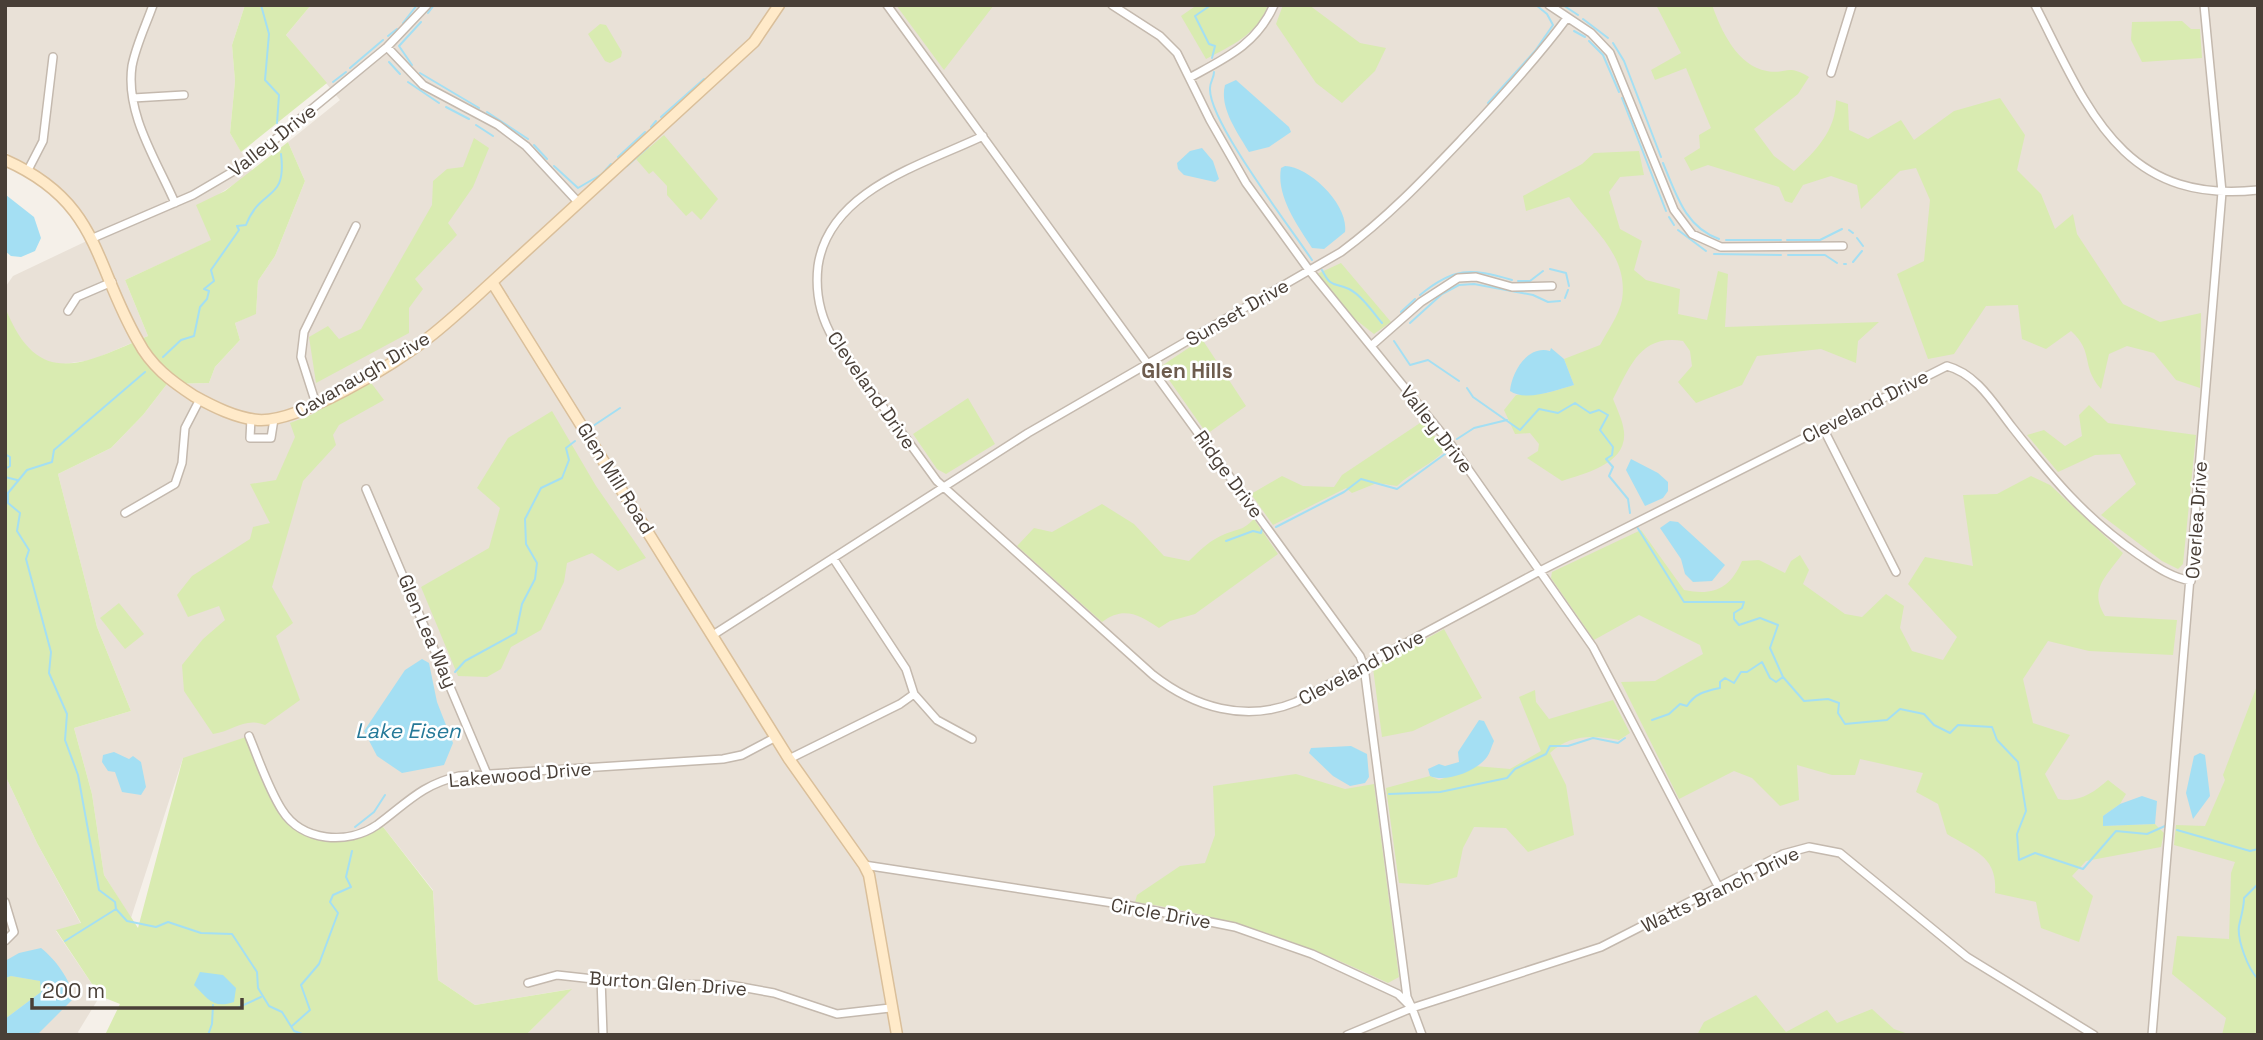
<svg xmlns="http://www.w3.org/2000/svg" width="2263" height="1040" font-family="'Space Grotesk',sans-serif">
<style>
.residential{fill:#e9e1d7}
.green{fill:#d9ebb1}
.water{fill:#a4dff3}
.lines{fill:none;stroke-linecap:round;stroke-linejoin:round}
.stream{stroke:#a4dff3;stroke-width:2}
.street-casing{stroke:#c4b9ae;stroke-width:10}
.secondary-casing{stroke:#dabf9a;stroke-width:13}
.street{stroke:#fff;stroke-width:7}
.secondary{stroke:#ffeac9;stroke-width:10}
.labels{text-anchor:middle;stroke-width:5;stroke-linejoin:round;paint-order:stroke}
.street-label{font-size:19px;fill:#493f37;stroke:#fff}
.neighbourhood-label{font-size:21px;font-weight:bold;fill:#6d5c4e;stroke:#fff}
.water-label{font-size:21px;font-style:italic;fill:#267998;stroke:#fff}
</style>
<rect width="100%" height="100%" fill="#f5f0e9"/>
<!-- residential -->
<path class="residential" d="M5,5H245L232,45L235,81L230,133L253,172L213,198L212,240L125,280L148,336L92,360L57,365L35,356L15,332L5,307L6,286L13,276L93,238L84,222L5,151Z
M311,5H2258V685L2228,1017L2223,1035H526L571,989L475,1005L438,980L433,890L380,823L366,832L323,837L183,758L131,918L104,875L92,794L74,728L131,711L97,627L58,474L111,448L143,415L167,384L209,383L215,367L240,340L235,323L256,313L258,281L275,256L305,181L288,142L340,100L286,35Z
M5,775L37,843L81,924L56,931L100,996L78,1032L80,1035H5Z"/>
<!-- green -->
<path class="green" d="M245,5H311L286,35L327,83L241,152L230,133L235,81L232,45Z
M896,5H994L944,70Z
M1197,5H1268C1257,35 1232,45 1206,59L1181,16Z
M1283,5H1309L1360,43L1386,48L1375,71L1342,103L1316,83L1276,24Z
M1656,5H1712C1721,30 1737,66 1767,71C1787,75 1786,63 1809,77L1798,94L1754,129L1774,156L1794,171C1816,151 1836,130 1836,100L1848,104L1849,130L1868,139L1901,120L1914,140L1954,111L2000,98L2025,135L2017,170L2041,194L2055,229L2073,214L2077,234L2123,304L2160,322L2201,313L2200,388L2176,380L2154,353L2127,346L2109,354L2101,389C2080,365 2095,353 2071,331L2046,349L2022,339L2018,305L1986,306L1954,354L1928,359L1897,274L1924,261L1930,200L1916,168L1900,171L1861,209L1857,185L1831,176L1803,185L1792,203L1785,201L1779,187L1708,165L1691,171L1684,158L1700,148L1699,135L1711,128L1686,68L1655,80L1651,70L1681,53Z
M2182,21L2191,29H2200L2202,58L2142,62L2131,40L2132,22Z
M600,24L606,25L622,52L621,57L610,63L605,61L588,34Z
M664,135L718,199L701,220L692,211L686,216L667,195V186L653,171L649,174L636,159Z
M474,138L489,148L473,187L448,223L457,235L415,279L423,289L409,308V333L316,383L309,337L328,326L339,339L361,329L432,205L433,181L447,169L463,167Z
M288,142L305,181L275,256L258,281L256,314L235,323L240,340L215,367L209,383L167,384L143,415L111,448L58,474L97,627L131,711L74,728L92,794L104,875L138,928L183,758L249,736C266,776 281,835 334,838C347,839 367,827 380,823L433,891L438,980L475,1005L572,989L526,1035H105L120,1004L100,996L56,930L81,923L37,843L5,775V307C38,391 83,364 148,336L125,280L211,240L196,205L225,191Z
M1639,151L1644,175L1620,177L1609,192L1620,229L1642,241L1634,270L1646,280L1680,289L1678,314L1707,320L1718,271L1728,274L1725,327L1879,322L1858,341L1856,363L1821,349L1757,356L1742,385L1696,403L1678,382L1692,366L1690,351L1683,341C1640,334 1630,367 1613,399C1617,409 1623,421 1624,432C1627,464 1585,473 1562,481L1527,458L1538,451L1539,444L1530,433L1515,434L1504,410L1516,395L1547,393L1574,385L1564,359L1600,345C1607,332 1619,315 1622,300C1629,255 1592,229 1569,197L1526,211L1523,196L1582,164L1594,153Z
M1341,263L1391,322L1374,334L1351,316L1317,274Z
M1202,339L1246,406L1207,434L1160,367Z
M369,380L384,400L339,425L333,435L336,445L303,481L272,587L293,623L276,636L300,700L265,725C244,717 234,731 213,734L184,691L182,665L203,639L225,620L219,606L188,617L177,595L192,576L250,539L253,527L270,523L250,484L276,480L295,437L290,423L313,414Z
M968,398L995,444L946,474L937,469L913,434Z
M2089,405L2108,423L2196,435L2183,564L2178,569L2162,561L2101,515L2136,484L2120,454L2095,455L2058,472L2027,435L2044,430L2065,446L2082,436L2079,415Z
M552,411L596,486L646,558L618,571L592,553L567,563L564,582L541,630L511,647L501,669L487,677L458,676L421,587L489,548L500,508L477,488L508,438Z
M1423,421L1445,450C1432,465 1412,471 1397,486L1377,483L1352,493L1346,488L1273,525L1251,494L1282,476L1303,486L1334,487L1342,475Z
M2031,476L2050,485L2123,553C2107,576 2088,589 2105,616L2177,620L2173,655L2089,651L2048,641L2023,679L2033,723L2070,735L2045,774L2058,799C2079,803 2093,793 2108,780L2126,794L2120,804L2103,816V826L2155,824L2164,833L2161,847L2086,861L2072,876L2093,896L2079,942L2041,928L2036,902L1995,893C1998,857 1975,851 1947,834L1938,804L1916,792L1923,773L1860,759L1855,775H1832L1797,765L1799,800L1780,806L1752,778L1734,771L1679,799L1621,682L1655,681L1703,654L1700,645L1639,615L1594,640L1551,578L1552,572L1641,530L1684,590C1713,596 1730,589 1742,561L1759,560L1785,573L1791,561L1800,555L1809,570L1803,584L1845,614L1862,617L1886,594L1904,606L1900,628L1912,651L1943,660L1957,637L1908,584L1925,557L1973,566L1963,495L1997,494Z
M1102,504L1134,524L1164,556L1189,561C1200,550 1210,540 1225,534C1240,528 1242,531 1254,519L1278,554L1195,614L1170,621L1159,628C1139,614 1123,606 1102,622L1017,546L1034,528L1052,532Z
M119,603L144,634L125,649L100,618Z
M1444,629L1482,698L1413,731L1382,737L1373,668Z
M2258,683V1035H2222L2226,1018L2172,974L2177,936L2229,939L2231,873L2235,862L2174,845L2176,825L2205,826L2225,780L2223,775Z
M1535,690L1536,702L1549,719L1613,700L1630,733L1619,740C1595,735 1569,734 1550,753L1566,785L1574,835L1528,852L1506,828L1474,827L1463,848L1457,877L1428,885L1399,883L1386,788L1430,776L1439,780L1475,766L1510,769L1541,751L1519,697Z
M1296,774L1345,789L1374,784L1399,977L1388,983C1307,944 1225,915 1135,902L1137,895L1180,866L1205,863L1215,835L1213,786Z
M11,976L41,981V992L5,1019V978Z
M1756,995L1786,1032L1827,1010L1837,1023L1872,1009L1894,1029L1911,1035H1697L1704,1022Z"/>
<!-- water -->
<path class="water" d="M1236,80L1289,127L1291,132L1269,147L1249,152C1238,133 1219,108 1225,85Z
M1202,148L1213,161L1219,179L1215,182L1184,175L1178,169L1177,163L1190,151Z
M1285,166C1310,167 1349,205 1345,232L1324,249L1312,248C1298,226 1276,197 1281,168Z
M6,195L34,217L41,238L35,251L21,257L11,256L5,251Z
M1551,348L1564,359L1574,385C1557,390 1526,402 1510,391C1512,371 1528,345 1550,351Z
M1631,459L1658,473L1668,482V491L1663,498L1645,506L1626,470Z
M1670,521L1678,522L1725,565L1712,581L1693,582L1685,574L1681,559L1660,528Z
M422,659L429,663L437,702L453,743L444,765L402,773L377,756L364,731L405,670Z
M1479,720L1484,721L1494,741C1492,745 1490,753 1487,757C1477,771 1446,783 1430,776L1428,769L1439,764L1445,766L1459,762L1458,752Z
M1351,746L1367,754L1369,777L1365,783L1350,786L1333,776L1309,753L1311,748Z
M114,752L129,759L133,756L141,762L146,787L141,795L122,792L115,772L108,771L102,762L103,755Z
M2200,753L2205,755L2210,796L2193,819L2186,793L2194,756Z
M2142,796L2157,801L2155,824L2103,826V816L2120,804Z
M41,948C56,960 70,979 74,998L37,1035H5V1019L41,992L40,981L11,976L5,978V961L19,953Z
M200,972L223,975L236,988L234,1002C213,1009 208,999 194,985Z"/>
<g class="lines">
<!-- stream -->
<path class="stream" d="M261,5L269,34L265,80L279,95L277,123
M1211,5L1195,16L1209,44L1215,46L1212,58
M1563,5L1578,15
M428,13L434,5
M1583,19L1608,38
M403,23L417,5
M1574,31L1585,37
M388,36L397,29
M1589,41L1603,55L1619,92
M1613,43L1624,61L1661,157
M389,62L400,74
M412,65L399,46L421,22
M350,68L383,40
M1214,72C1214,78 1210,82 1210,88C1208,121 1291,228 1312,260
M420,73L479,108
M333,82L346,72
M408,82L439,103
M1622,98L1666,211
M1488,103L1535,51L1553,25L1547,14L1536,5
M446,107L469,119
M487,112L528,139
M661,117L704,79
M476,125L493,136
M651,127L656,121
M534,145L547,159
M618,157L645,132
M1663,163C1676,194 1685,227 1719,239
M554,166L578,188L602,174L611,164
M627,166L648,147
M1669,217L1674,225
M1678,230L1706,251
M1849,230L1853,233
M1857,238L1863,246
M1726,240H1781
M1787,240H1820L1842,229
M1714,254L1781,255
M1788,255H1825L1837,263
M1853,262L1862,251
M1844,264H1846
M1550,269L1566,273L1569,286
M1322,270C1331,288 1333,282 1349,289C1361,295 1373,312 1382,323
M1518,281H1530L1543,271
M1420,295C1454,267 1470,268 1512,280
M1565,298L1568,290
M1401,312L1415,299
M1410,323L1442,294L1459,285L1474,284L1533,295L1548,302L1560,301
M1394,341L1410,365L1428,360L1459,381
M163,357L181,340L194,336L200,307L207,299L209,291L204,289L214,281L211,270L239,230L237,226L246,225C261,186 287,203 281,154
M145,372L54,450L52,462L27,470L8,493V503L20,513L17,531L29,550L26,559L51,652L49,673L67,714L65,740L78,775L99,890L115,902L116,909L127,921L156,927L168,922L201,933L232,934L257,972L258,988L269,1006L282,1012L294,1031L305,1035
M1467,388L1473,397L1520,430L1539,409L1558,413L1575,403L1590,413L1599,410L1608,415L1600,430L1613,447L1612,455L1606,459L1613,467L1609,476L1628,499L1630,513
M593,426L620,408
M1457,439L1474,428L1507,420
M5,454L10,457V466L5,469
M5,477L17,480
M1276,527L1344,492L1361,479L1397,489L1445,454
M1637,527L1684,602H1744L1742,608L1734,613V619L1739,625L1760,618L1778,625L1770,648L1783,677L1804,701L1828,699L1839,703L1838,713L1845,724L1887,720L1900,709L1924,714L1934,725L1950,733L1958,725L1992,727L1997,740L2018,762L2026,811L2017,834L2019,860L2035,853L2083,869L2116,831L2147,834L2165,826
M1226,541L1253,531L1261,533L1262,529
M455,672L465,661L516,633L522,604L535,579L537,563L526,544L525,519L541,488L562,478L569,460L566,448L575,441
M1652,720L1669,714L1680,704L1687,706C1695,693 1706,691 1720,688V682L1725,678L1734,683L1741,672H1747L1762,662L1770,678L1776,682L1783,677
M1389,794L1440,792L1507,778L1515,769L1546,754L1550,746H1568L1593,738L1618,743L1625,738
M355,827L374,812L385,795
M2177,830L2250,851L2258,849
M2258,884L2244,898C2244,908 2241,916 2239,926C2237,940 2248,969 2258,979
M65,941L116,909
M237,1008L261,997
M292,1026L310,1010L301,985L319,964L338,913L330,902L333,895L351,887L346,877L352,851
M208,1035L212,1024L213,1005
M325,1035H329"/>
<!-- street casing -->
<g class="street-casing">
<path id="street" d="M153,5C146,25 136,45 132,66C125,114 157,161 175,203
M887,5L1360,656L1364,667L1407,997L1412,1008
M1112,5L1160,36L1177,53L1210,120L1246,183L1309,270L1452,446L1593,647L1719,888
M1549,5L1591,33L1610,53L1674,210L1692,234L1721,247L1843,246
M2035,5C2087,106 2120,205 2258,190
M387,47L423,85L498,125L526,146L578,202
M1831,73L1852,5
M1191,77C1226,58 1257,44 1274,5
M133,98L184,95
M983,136C922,165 829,190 818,266C815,292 820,316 833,338L937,481L1153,675C1194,707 1245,723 1296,702L1540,571L1947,366C1977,374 1994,404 2012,427C2052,478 2085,518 2139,555C2157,567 2170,577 2191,581
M28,170L43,141L53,57
M93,238L193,195L244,165L387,47L427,5
M68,311L77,297L112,282
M1371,346L1421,302L1458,278L1476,277L1512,287L1552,286
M316,404L301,357L304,332L356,226
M251,418L250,438H271L274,419
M1823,428L1896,572
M366,489L487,774
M125,513L175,484L182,463L185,428L200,399
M713,635L1028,433L1341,252C1387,218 1423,180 1462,139C1499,100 1535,61 1567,18
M914,694L937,720L972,739
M249,736C259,760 268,788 282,810C302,842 348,845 377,825C407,803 421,785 459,776L723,759L742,755L776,737
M789,759L900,704L914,694L906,669L833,558
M864,865L1126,905L1235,927L1312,954L1398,994L1412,1008L1422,1035
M5,902L14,932L5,941
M601,978L603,1035
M528,983L557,975L639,984L730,985L774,993L837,1014L890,1008
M1347,1035L1412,1008L1601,947L1783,854L1809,847L1840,853L1967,957L2094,1035
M2152,1035L2222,192L2204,5"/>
</g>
<!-- secondary casing -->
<g class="secondary-casing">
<path id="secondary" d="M779,5L754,42L492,282L789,759L864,865L869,875L897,1035
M5,160C100,202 93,263 138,341C151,366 171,381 194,396C214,407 236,418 258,420C299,423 395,364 428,338C450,321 471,301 492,282"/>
</g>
<!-- street -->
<use href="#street" class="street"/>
<!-- secondary -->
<use href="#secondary" class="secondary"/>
</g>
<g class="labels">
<!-- street labels -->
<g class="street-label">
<text transform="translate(272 140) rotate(-38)" y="7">Valley Drive</text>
<text transform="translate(1237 312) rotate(-30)" y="7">Sunset Drive</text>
<text transform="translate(362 374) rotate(-30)" y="7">Cavanaugh Drive</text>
<text transform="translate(872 390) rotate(55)" y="7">Cleveland Drive</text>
<text transform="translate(1865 406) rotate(-27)" y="7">Cleveland Drive</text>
<text transform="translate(1437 429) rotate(52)" y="7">Valley Drive</text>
<text transform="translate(1229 474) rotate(54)" y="7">Ridge Drive</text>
<text transform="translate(616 478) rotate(58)" y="7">Glen Mill Road</text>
<text transform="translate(2196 520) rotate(-86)" y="7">Overlea Drive</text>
<text transform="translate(428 631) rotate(67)" y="7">Glen Lea Way</text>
<text transform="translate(1361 667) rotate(-28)" y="7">Cleveland Drive</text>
<text transform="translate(520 774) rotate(-5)" y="7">Lakewood Drive</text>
<text transform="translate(1720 889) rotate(-26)" y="7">Watts Branch Drive</text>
<text transform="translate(1161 913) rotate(10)" y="7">Circle Drive</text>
<text transform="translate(668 983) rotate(4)" y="7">Burton Glen Drive</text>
</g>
<!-- neighbourhood labels -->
<g class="neighbourhood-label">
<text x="1187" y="378">Glen Hills</text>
</g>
<!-- water labels -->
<g class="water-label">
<text x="408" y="738">Lake Eisen</text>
</g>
</g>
<!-- border -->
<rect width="2263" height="1040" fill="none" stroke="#493f37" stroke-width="14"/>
<!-- scale -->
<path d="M32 998v10h210v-10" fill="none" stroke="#493f37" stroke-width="3.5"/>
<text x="42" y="998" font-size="21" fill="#493f37" stroke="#ffffff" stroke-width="5" paint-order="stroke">200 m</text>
</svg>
